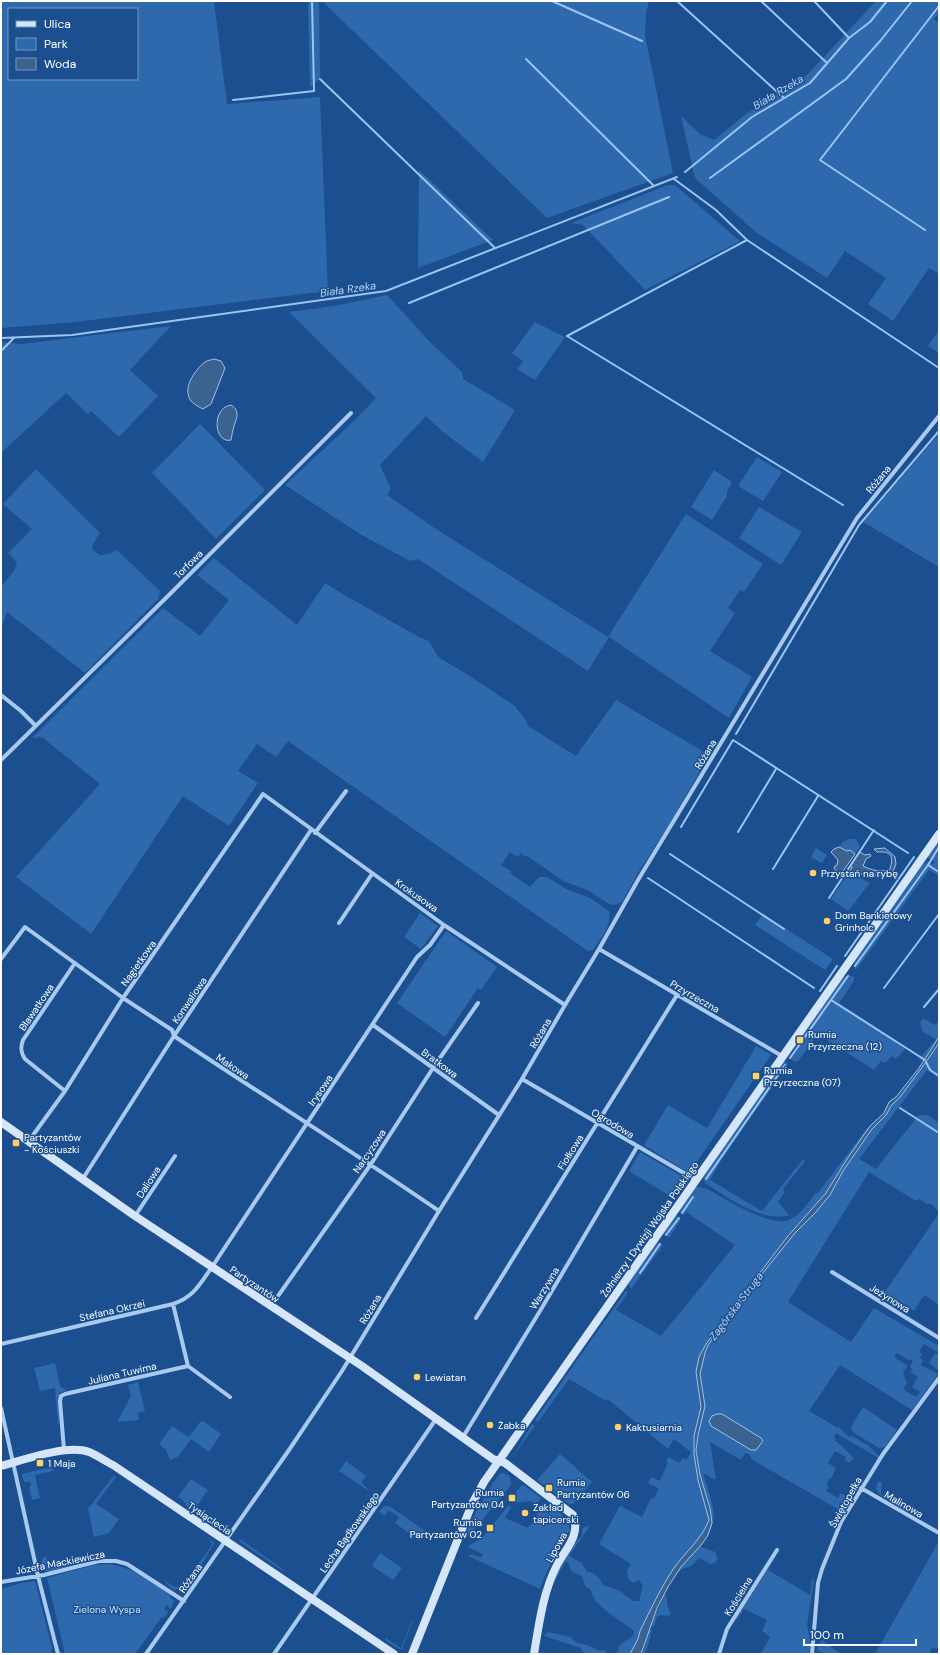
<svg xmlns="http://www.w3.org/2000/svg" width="940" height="1655" font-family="'DM Sans',sans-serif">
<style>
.green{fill:#2e69ad;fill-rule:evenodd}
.water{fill:#3c6290;stroke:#9cc4f0}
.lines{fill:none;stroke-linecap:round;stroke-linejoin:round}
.stream{stroke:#9cc4f0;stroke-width:2}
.street{stroke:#a9c9ee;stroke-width:4}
.secondary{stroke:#d6e6fa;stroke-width:8}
.poi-dot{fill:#ffd166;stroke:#1b4f8f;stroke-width:1.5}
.labels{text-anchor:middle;stroke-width:3;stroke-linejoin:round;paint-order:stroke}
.street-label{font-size:10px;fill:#fff;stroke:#1b4f8f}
.poi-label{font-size:10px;fill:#fff;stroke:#1b4f8f;text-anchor:start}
.park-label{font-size:10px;fill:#cfe3fa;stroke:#1b4f8f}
.water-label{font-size:11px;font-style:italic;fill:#b5d3f5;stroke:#1b4f8f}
</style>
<rect width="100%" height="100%" fill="#1b4f8f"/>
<!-- green -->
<path class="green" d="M1,1H214L227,104L320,97L328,291L75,322L1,328ZM9,9H137V79H9Z
M308,1H319L320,79L310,87Z
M322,1H649L646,13L645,35L673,173L547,218Z
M876,1H939V13L934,19L939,23V274L929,268L893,321L868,304L886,278L845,251L827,278L757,233L695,178L681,116L700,134L714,140L746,114L807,75Z
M419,170L493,240L418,268Z
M668,185H675L740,241L645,290L583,225L571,223Z
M387,295L430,342L462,372L463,379L515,410L483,462L443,432L426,416L380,465L391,489L387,495L436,529L608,637L686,514L763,564L744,592L740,590L728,608L735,613L710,651L752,677L729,718L609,637L588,671L418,559L410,561L360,534L285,485L355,420L376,398L289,312L334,306Z
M535,322L565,337L535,380L517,369L523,361L512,353Z
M171,326L130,370L158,396L119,437L91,411L88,414L66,393L1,453V342L21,344Z
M939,330V353L928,346Z
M200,424L265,490L216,539L152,473Z
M939,434V567L863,522Z
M757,457L782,472L763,501L738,486Z
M36,469L100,533L92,546L93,550L100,555L109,554L117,550L160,591L158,599L85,673L7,612L1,629V587L14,571L17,562L8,553L32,529L3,504Z
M714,470L732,482L727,492V496L712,520L691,507Z
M759,507L802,532L781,565L739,538Z
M214,558L297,625L325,583L346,596L421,638L429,641L438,657L470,676L515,706L526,720L528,726L576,756L616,700L709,755L670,823L638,873L622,902L614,905L609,904L588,890L565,882L527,856L526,857L521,853L518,857L510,852L501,865L511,871L510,873L530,887L539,877H547L568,890L590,898L609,911C612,926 601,938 593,950L588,951L288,741L276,757L257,744L238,771L258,783L229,826L183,796L91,934L16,877L100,784L42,737L32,738L163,608L200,636L229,600L197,575Z
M849,839H856L860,846L855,854L850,850L847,851L839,847L843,842Z
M939,840V876L929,870L856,970L854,967V961L922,865L927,862L933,864L935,862L927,857Z
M816,848L827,855L822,863L811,857Z
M849,872L870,883L848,911L831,899Z
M420,913L438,926L421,949L404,937Z
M763,914L833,959L825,970L755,925Z
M446,931L497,967L481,990L478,988L445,1037L397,1003Z
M849,975L854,977V981L839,1003L897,1041L896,1043L905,1049L896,1059L892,1056L885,1063L881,1061L874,1070L818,1034L799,1060L795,1062L789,1058L802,1039L800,1037L843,977Z
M923,1018L935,1025L939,1021V1037L924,1062L919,1059L936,1039L923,1032L920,1023Z
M939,1043V1078L927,1070L859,1159L876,1169L917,1117C923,1111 936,1118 939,1125V1212L931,1204H927L919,1199L916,1201L869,1172L788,1302L851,1342L874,1308L939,1346V1353L924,1344L919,1352L922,1354L920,1358L923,1360L921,1365L937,1373L939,1371V1373L912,1410L840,1365L809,1411L838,1428L839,1427L849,1437L852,1436L869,1446L879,1456L875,1461L877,1457L836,1433L834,1437L836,1438L835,1440L854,1458L849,1463L844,1460L846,1457L835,1451L828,1463L836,1468L831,1479L830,1478L826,1484L829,1486L826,1491L838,1498L841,1493L849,1498L841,1511L751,1459L750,1455L745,1453L741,1460L710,1442L716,1480L703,1473C711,1501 724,1522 699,1546L715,1552L718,1559L715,1563L710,1564L700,1558L690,1567C668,1565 645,1636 638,1654H616L618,1652L619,1645L633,1636L634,1631C622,1621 593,1606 591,1590L585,1586L582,1576L572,1572L568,1563L566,1561L554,1582H552L566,1556L579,1538H581L583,1528L589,1525V1527L569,1556L582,1563L587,1572C595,1572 600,1578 603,1585L620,1591L633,1601H639L643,1586L639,1580L633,1583L628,1579L627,1571L631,1564L599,1544L620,1506L642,1517L651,1498L653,1499L659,1489L648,1483L651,1477L660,1481L668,1462L666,1461L668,1457L680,1463L682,1458L686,1460L691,1452L674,1439L668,1449L608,1399L606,1401L569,1379L538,1422L535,1420L626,1291L628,1293L616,1310L661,1336L735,1245L686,1212L684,1215L679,1212L695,1187C706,1186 714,1193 723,1198C736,1206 775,1227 789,1220C800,1215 808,1203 815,1194L818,1193L867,1128L868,1129L847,1159L826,1193L787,1236L706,1344L699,1357L696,1372L701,1407L694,1436V1454L697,1473L709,1515V1520L707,1526L710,1528V1508L700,1475L696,1450L704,1397L700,1374L705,1353L708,1345L761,1274L795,1233L816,1212L830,1195L843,1171L872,1129L886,1115L891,1106L923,1066ZM897,1353L908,1360H913L910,1367L913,1369L910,1372L918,1377L912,1387L920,1392L916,1397L903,1389L907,1383L903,1373L908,1366L894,1357ZM717,1414H722L761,1438L763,1442L751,1450L711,1426L709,1421L712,1416Z
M756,1046L771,1055L689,1173L644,1145L668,1105L707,1128Z
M785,1061L788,1064L781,1074L720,1162L710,1180L762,1211L803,1159L805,1161L783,1189L784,1193L778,1202L789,1215C762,1223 727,1197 705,1183L703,1177L783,1062Z
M640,1152L685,1178L670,1196L629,1171Z
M676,1215L681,1219L669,1238L663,1233Z
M938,1215L939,1217V1305L924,1295L914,1311L884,1293Z
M658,1241L663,1245L660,1249L661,1250L658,1252L631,1289L628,1283Z
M935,1353L939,1355V1371L929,1363Z
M55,1363L60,1386L66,1390L74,1388L59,1393V1425H58L55,1388L40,1391L34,1368Z
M138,1382L145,1411L138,1413L139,1420L117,1422L131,1396L128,1385Z
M863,1407L897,1430L885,1447L879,1448L853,1432L851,1427Z
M203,1421L221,1434L209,1452L191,1439L178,1457L170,1460L166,1450L159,1444L172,1426L189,1437L200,1422Z
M532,1424L535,1426L511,1459L513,1456Z
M560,1454L592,1482L573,1504H569L537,1480Z
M346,1461L366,1476L362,1481L363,1484L368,1489L369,1491L339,1471Z
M52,1467L53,1471L35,1475L40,1498L32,1500L29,1487L31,1485L30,1482H24L22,1474Z
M501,1473H504L510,1477L511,1485L469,1536L465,1538C465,1530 494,1478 501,1473Z
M114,1475L116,1477L96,1504L119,1519L109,1533L94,1537L88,1509Z
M191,1479L208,1490L195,1509V1511L185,1505L186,1503L178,1497Z
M878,1481L882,1483L881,1494L904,1507L903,1509L880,1495L876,1489Z
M522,1485L525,1486L541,1498L536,1505L530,1501L513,1503L512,1505L516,1494L515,1493Z
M544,1501L548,1504L544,1511L547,1513L551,1506C560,1513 569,1518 570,1530L546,1573L540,1589L468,1556L472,1554L481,1558L483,1554L467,1547L482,1538L509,1505L511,1507L505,1518L528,1528L529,1525L532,1524Z
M384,1506H389L427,1532L420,1541L395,1523L399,1517L388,1510L385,1516L379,1512Z
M201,1533L211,1539L214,1544L199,1569L194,1565L197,1566L212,1545L211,1540Z
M239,1536L240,1539L284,1570L283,1571L240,1542Z
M939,1541V1649L932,1648L929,1654H875Z
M380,1553L402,1568L393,1580L372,1566Z
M46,1556L48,1563L54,1566L91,1557V1560L48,1572C42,1570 40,1566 42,1559Z
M108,1564C129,1566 155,1582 171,1596L170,1597L174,1601L171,1609L166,1605L164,1609L168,1612L165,1617L161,1618L135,1654H65L47,1578L94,1565Z
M771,1564L768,1570L810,1595L812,1579H814L807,1625L811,1644L809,1654H761L770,1637L762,1631L767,1620L744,1609L737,1620L736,1619Z
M162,1578L174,1587L180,1586L183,1582L187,1585L184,1589H176L174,1591Z
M35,1581L52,1648L51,1652L53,1654H1V1589L22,1583Z
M665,1594L667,1600V1605L671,1614L669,1616L660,1615L657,1617L654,1626H650Z
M412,1621H413L402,1649H399L385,1640L386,1638L401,1648Z
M649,1628L652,1631L647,1649L645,1651L646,1654H641L644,1650Z
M548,1632L570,1637L577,1643L587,1645L598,1650L605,1651L608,1654H587L582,1651L581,1648L544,1636Z
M822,1640L841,1654H825L817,1650L819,1643Z"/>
<!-- water -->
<path class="water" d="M214,359L221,361L225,368L211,404L203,409C197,406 191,403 189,397C184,385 196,369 205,362C208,360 211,360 214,359Z
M231,405C242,412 235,420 233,430C232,433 232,436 231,440C214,444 211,408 231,405Z
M839,847L847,851L850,850L855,854L841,874H837L834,867L837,865L838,860L831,852L834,849Z
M885,848L895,857L896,864L892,874C880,876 861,876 850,871L852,867L850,866L860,852L865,855L870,854L871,856L866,859L863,866C871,870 881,873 890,869C894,855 891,851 877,852L874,849Z
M939,1037V1043L926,1062L900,1097L891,1106L886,1115L872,1129L843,1171L830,1195L816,1212L795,1233L762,1274L708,1345L705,1353L700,1374L705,1406L698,1435L696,1450L700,1475L710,1508L712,1523L708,1535L702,1544L681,1567L668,1587L657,1608L641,1654H630L638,1639L640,1631C651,1609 661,1587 674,1568C686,1551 702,1539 709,1520L698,1480L694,1454V1436L701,1407L696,1372L699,1357L706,1344L787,1237L826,1193L847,1159L870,1126L884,1113L889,1102L896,1097L919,1068Z
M717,1414H722L761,1438L763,1441L756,1450H751L711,1426L709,1421L712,1416Z"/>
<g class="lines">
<!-- stream -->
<path class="stream" d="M552,1L642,41
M677,1L784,98
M761,1L827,63
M814,1L849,38
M526,59L654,186
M320,79L495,248
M233,100L314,91L312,1
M685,172L752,117L810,83L849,38L870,22L887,1
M710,178L846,79L881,40L912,1
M674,179L716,210L747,240L939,368
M925,230L820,160L939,6
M747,240L567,336L843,505
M409,303L669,197
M1,338L72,335L386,291L677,177
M1,351L14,338
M736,734L859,525L939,431
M681,827L733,740L908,853
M738,832L776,769
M670,854L784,929
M928,865L939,847
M773,869L818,796
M648,878L814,988
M829,898L874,830
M845,956L914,857
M855,966L928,865L939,872
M884,988L939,914
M820,991L837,966
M831,1000L925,1060
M924,1007L939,989
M790,1058L848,976
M926,1062L930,1070L939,1076
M900,1108L939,1133
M706,1179L785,1065
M682,1213L693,1197
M666,1235L679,1218
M640,1273L660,1244"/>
<!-- street -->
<path class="street" d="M1,695L21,711L35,725
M1,760L169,595L351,413
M315,833L346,791
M339,923L372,874
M599,949L782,1056
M1,959L25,927L123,998L172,1030L174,1036C262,1095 352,1151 439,1211
M373,1025L499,1115
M522,1079L696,1180
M65,1091L25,1059C21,1053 20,1048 23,1040L75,963
M28,1142L65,1091L123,998L263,794L444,925L565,1005
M82,1180L174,1036L311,830
M135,1216L175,1156
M832,1272L939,1338
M173,1304L188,1366
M271,1306L371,1164L433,1068L478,1003
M476,1318L677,995
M1,1344L173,1304C194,1297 200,1284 212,1267L417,957L430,945L444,925
M1,1408L38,1576L58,1654
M463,1437L540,1311L637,1147
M64,1450L60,1401L61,1396L65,1394L188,1366L230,1397
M861,1488L939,1533
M1,1582L44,1575L99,1561H116L127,1564L184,1601
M146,1654L289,1450L342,1371L439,1211L522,1079L565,1005L599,949L638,880L857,518L939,416
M274,1654L436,1419
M719,1654L727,1629L777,1550
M812,1654L818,1583L822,1569L841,1522L883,1454L939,1378"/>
<!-- secondary -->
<path class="secondary" d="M1,1122L135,1216L362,1366L493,1459L505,1463L573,1515C581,1535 566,1548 557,1565C543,1592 539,1624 534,1654
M1,1466C23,1460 67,1444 89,1452C97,1455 105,1461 113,1465L394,1654
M412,1654L472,1504L484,1482L939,834"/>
</g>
<!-- markers -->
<g class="poi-dot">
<circle cx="813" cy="873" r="4"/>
<circle cx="827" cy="921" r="4"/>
<rect x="796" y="1036" width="8" height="8" rx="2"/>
<rect x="752" y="1072" width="8" height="8" rx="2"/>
<rect x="12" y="1139" width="8" height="8" rx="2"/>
<circle cx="417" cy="1377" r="4"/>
<circle cx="490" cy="1425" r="4"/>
<circle cx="618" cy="1427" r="4"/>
<rect x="36" y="1459" width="8" height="8" rx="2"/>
<rect x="545" y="1484" width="8" height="8" rx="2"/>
<rect x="508" y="1494" width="8" height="8" rx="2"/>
<circle cx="525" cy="1513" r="4"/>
<rect x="486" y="1524" width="8" height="8" rx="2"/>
</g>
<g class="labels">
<!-- street labels -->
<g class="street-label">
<text transform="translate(878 479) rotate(-51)" y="4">Różana</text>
<text transform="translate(188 564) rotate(-45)" y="4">Torfowa</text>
<text transform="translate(705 754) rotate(-59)" y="4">Różana</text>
<text transform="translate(417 895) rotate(35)" y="4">Krokusowa</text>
<text transform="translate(138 963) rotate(-55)" y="4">Nagietkowa</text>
<text transform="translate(695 996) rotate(30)" y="4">Przyrzeczna</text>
<text transform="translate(189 1000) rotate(-56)" y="4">Konwaliowa</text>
<text transform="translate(36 1007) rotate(-56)" y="4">Bławatkowa</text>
<text transform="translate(540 1033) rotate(-60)" y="4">Różana</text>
<text transform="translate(440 1063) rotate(36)" y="4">Bratkowa</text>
<text transform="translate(233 1066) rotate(34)" y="4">Makowa</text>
<text transform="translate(320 1090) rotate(-56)" y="4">Irysowa</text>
<text transform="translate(613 1123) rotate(31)" y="4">Ogrodowa</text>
<text transform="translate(369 1151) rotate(-56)" y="4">Narcyzowa</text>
<text transform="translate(570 1152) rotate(-58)" y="4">Fiołkowa</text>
<text transform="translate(148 1182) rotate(-57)" y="4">Daliowa</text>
<text transform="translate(649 1229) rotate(-55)" y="4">Żołnierzy I Dywizji Wojska Polskiego</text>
<text transform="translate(255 1284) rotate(34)" y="4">Partyzantów</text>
<text transform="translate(544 1288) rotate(-59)" y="4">Warzywna</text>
<text transform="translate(890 1298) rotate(32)" y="4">Jeżynowa</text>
<text transform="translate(370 1309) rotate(-59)" y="4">Różana</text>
<text transform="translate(112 1310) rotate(-13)" y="4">Stefana Okrzei</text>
<text transform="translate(122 1373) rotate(-13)" y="4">Juliana Tuwima</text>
<text transform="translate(845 1502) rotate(-61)" y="4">Świętopełka</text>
<text transform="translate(904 1504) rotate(30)" y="4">Malinowa</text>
<text transform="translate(210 1518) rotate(34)" y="4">Tysiąclecia</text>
<text transform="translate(349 1532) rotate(-55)" y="4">Lecha Bądkowskiego</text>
<text transform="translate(556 1547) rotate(-61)" y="4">Lipowa</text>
<text transform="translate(60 1562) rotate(-11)" y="4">Józefa Mackiewicza</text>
<text transform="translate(190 1578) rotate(-55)" y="4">Różana</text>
<text transform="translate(738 1596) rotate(-58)" y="4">Kościelna</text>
</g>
<!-- poi labels -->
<g class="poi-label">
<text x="821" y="877">Przystań na rybę</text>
<text x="835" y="919">Dom Bankietowy<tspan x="835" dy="12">Grinholc</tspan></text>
<text x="808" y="1038">Rumia<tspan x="808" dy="12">Przyrzeczna (12)</tspan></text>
<text x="764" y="1074">Rumia<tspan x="764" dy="12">Przyrzeczna (07)</tspan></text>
<text x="24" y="1141">Partyzantów<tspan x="24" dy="12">- Kościuszki</tspan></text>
<text x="425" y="1381">Lewiatan</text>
<text x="498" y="1429">Żabka</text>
<text x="626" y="1431">Kaktusiarnia</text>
<text x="48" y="1467">1 Maja</text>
<text x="557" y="1486">Rumia<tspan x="557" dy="12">Partyzantów 06</tspan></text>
<text x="504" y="1496" text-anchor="end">Rumia<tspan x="504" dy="12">Partyzantów 04</tspan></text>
<text x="533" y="1511">Zakład<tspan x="533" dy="12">tapicerski</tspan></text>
<text x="482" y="1526" text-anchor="end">Rumia<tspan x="482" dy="12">Partyzantów 02</tspan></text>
</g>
<!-- park labels -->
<g class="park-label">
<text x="107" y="1613">Zielona Wyspa</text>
</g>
<!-- water labels -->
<g class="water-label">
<text transform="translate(778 92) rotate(-31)" y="4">Biała Rzeka</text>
<text transform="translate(348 289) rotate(-8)" y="4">Biała Rzeka</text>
<text transform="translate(736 1306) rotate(-53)" y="4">Zagórska Struga</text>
</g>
</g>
<!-- border -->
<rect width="940" height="1655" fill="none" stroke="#ffffff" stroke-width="4"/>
<!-- legend -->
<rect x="8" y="8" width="130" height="72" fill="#1b4f8f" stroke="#7695bc"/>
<rect x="16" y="21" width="20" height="6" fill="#d6e6fa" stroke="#7695bc"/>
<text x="44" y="28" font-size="12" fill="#ffffff">Ulica</text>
<rect x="16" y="38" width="20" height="12" fill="#2e69ad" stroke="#7695bc"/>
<text x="44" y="48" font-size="12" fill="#ffffff">Park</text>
<rect x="16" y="58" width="20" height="12" fill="#3c6290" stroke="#7695bc"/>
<text x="44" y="68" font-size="12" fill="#ffffff">Woda</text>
<!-- scale -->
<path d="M804 1639v6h112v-6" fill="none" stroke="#ffffff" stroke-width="2"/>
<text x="810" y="1639" font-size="12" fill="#ffffff" stroke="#1b4f8f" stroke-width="3" paint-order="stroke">100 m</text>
</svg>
